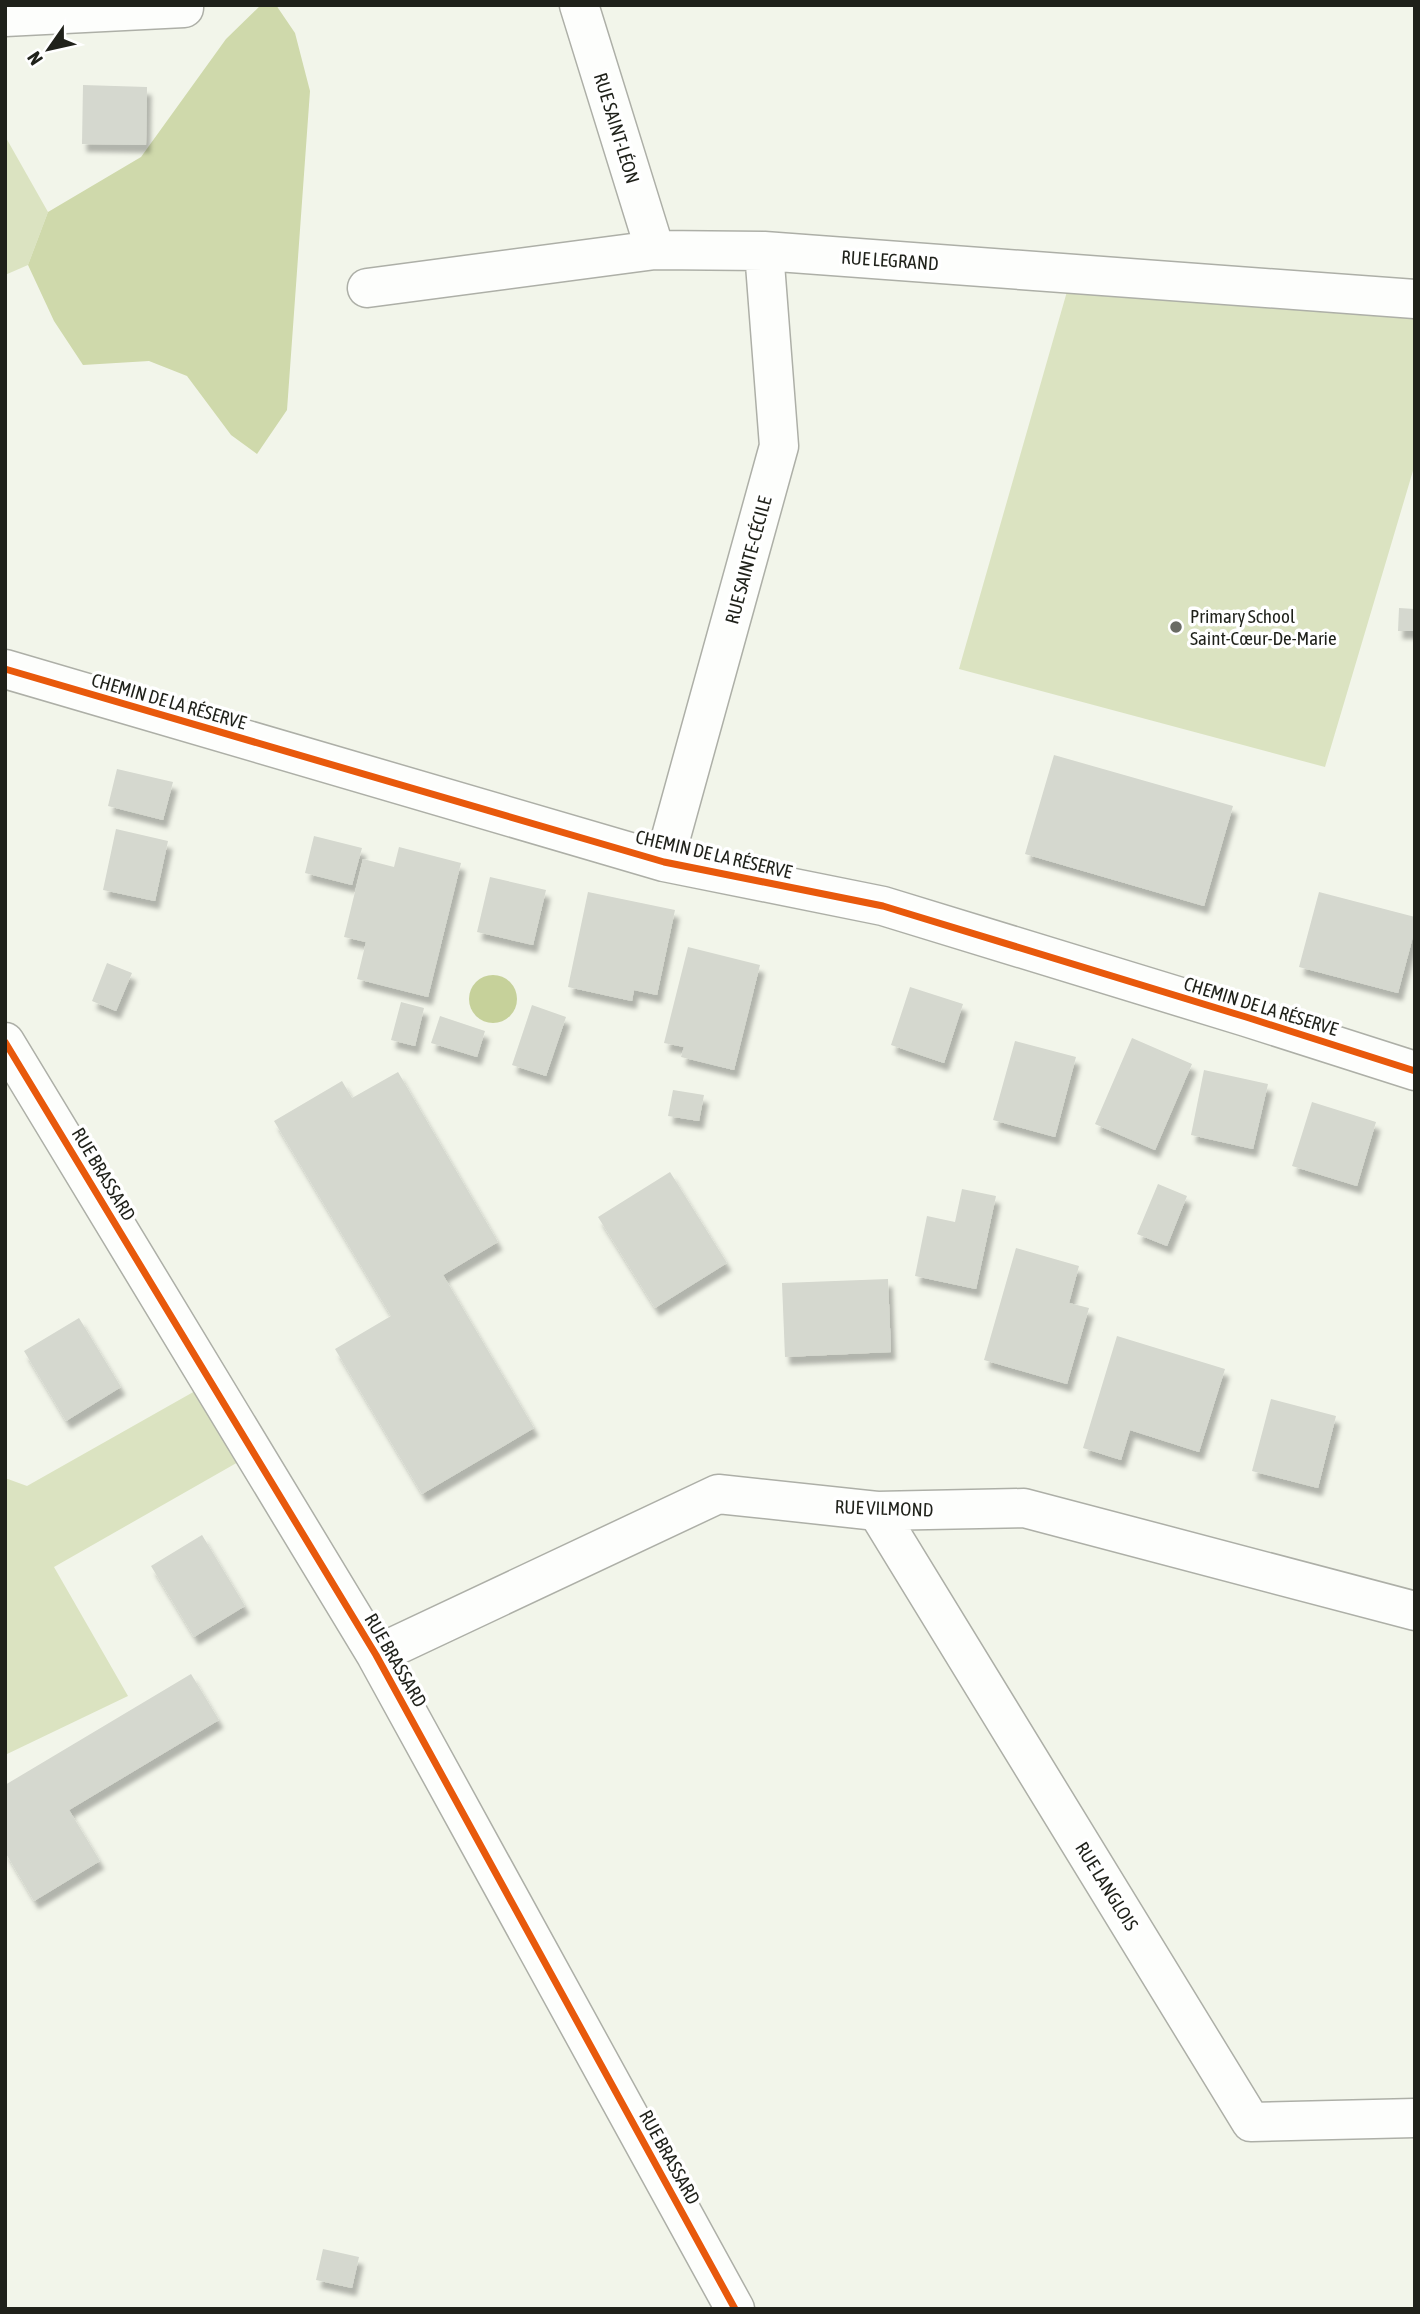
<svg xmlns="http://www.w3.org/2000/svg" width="1420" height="2314" font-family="'Asap Condensed',sans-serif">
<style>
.green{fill:#dbe3c1}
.forest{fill:#cfd9ab}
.water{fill:#c6d19a}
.building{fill:#d5d8cf;filter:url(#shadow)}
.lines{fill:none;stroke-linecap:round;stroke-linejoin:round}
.minor-casing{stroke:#adafa7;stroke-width:41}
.minor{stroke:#fdfefc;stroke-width:38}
.cycleway-casing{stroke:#fff;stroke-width:11}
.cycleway{stroke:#e8590c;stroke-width:7}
.poi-dot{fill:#696b63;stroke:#fff;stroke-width:2.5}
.labels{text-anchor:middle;stroke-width:7;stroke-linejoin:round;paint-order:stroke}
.street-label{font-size:19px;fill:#1f211a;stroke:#fff}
.poi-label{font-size:19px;fill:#1f211a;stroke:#fff;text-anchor:start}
</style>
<defs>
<filter id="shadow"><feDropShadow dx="4.5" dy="8" stdDeviation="2" flood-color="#0004"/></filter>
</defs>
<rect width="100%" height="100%" fill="#f2f5ea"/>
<!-- green -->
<path class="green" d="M5,136L48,212L28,265L5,275Z
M1072,274L1415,299V464L1325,767L959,669Z
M211,1382L254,1453L54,1567L128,1696L5,1755V1478L27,1486Z"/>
<!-- forest -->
<path class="forest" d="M261,5H276L295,33L310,91L287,410L257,454L231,435L187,376L149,361L83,365L54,321L28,265L48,212L141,157L226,39Z"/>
<!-- water -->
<path class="water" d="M469 999a24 24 0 1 1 48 0a24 24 0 1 1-48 0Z"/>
<!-- building -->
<path class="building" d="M83,85L147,87L146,145L82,144Z
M1399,608L1415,609V631H1398Z
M1054,755L1233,806L1204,906L1025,854Z
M117,769L173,782L163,820L108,806Z
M116,829L168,841L155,901L103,890Z
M314,836L362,848L352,885L305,873Z
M399,847L461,863L428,997L357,979L366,942L344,937L363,859L394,867Z
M490,877L546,890L533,945L477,932Z
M588,892L675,910L657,995L634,990L632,1001L568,987Z
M1319,892L1415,917V929L1398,993L1299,967Z
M688,947L760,965L734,1070L681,1057L684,1047L664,1043Z
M107,963L132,973L116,1011L92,1001Z
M910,987L963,1004L944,1063L891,1045Z
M401,1002L424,1008L415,1046L391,1040Z
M532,1005L566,1017L546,1076L512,1065Z
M440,1016L485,1031L477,1057L431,1043Z
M1132,1038L1192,1064L1155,1150L1095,1124Z
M1015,1041L1076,1057L1055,1137L993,1120Z
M1204,1070L1268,1084L1253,1149L1191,1135Z
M398,1072L498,1242L443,1275L534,1428L422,1494L335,1349L391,1316L274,1121L342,1081L352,1098Z
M673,1090L704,1095L699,1121L668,1116Z
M1312,1102L1376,1122L1357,1186L1292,1166Z
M670,1172L727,1263L655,1308L598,1217Z
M1158,1184L1187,1196L1167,1246L1137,1234Z
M962,1189L996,1196L976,1289L915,1276L927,1216L955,1222Z
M1016,1248L1079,1266L1069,1303L1089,1308L1067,1384L984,1360Z
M888,1279L891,1352L785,1357L782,1283Z
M79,1318L121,1387L66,1421L24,1351Z
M1117,1336L1225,1369L1199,1452L1130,1430L1121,1460L1083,1448Z
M1271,1399L1336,1416L1318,1488L1252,1471Z
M202,1535L245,1606L194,1637L151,1566Z
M191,1674L219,1720L69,1810L100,1861L34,1901L5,1852V1785Z
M323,2249L359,2257L352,2288L316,2280Z"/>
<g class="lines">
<!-- minor casing -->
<g class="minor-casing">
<path id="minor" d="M579,5L655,250
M5,17L184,8
M367,288L655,250L764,251L1415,299
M5,669L664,862L883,906L1246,1017L1415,1071
M664,862L779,446L764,251
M5,1042L376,1655L735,2309
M877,1511L1251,2122L1415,2118
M376,1655L718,1494L877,1511L1024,1508L1415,1611"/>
</g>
<!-- minor -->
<use href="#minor" class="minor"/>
<!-- cycleway casing -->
<g class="cycleway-casing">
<path id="cycleway" d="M5,669L664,862L883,906L1246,1017L1415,1071
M5,1042L376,1655L735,2309"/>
</g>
<!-- cycleway -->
<use href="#cycleway" class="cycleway"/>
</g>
<!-- markers -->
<circle class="poi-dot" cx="1176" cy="627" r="7"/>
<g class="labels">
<!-- street labels -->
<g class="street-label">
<text transform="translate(617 128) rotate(73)" y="7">RUE SAINT-LÉON</text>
<text transform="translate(890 260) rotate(4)" y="7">RUE LEGRAND</text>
<text transform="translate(748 560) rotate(-75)" y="7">RUE SAINTE-CÉCILE</text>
<text transform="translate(169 701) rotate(16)" y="7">CHEMIN DE LA RÉSERVE</text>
<text transform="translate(714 854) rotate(13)" y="7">CHEMIN DE LA RÉSERVE</text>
<text transform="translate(1261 1006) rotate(17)" y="7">CHEMIN DE LA RÉSERVE</text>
<text transform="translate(104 1174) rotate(59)" y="7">RUE BRASSARD</text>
<text transform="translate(884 1508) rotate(2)" y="7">RUE VILMOND</text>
<text transform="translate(396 1660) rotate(60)" y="7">RUE BRASSARD</text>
<text transform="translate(1107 1886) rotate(58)" y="7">RUE LANGLOIS</text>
<text transform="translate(670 2157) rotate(61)" y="7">RUE BRASSARD</text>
</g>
<!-- poi labels -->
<g class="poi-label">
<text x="1190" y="623">Primary School<tspan x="1190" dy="22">Saint-Cœur-De-Marie</tspan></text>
</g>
</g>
<!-- border -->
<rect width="1420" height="2314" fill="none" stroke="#1f211a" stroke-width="14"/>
<!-- north arrow -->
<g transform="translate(49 49) rotate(236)" stroke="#ffffff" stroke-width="5" paint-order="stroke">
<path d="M0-5L12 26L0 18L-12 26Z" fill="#1f211a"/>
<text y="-10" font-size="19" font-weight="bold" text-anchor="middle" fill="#1f211a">N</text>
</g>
</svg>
